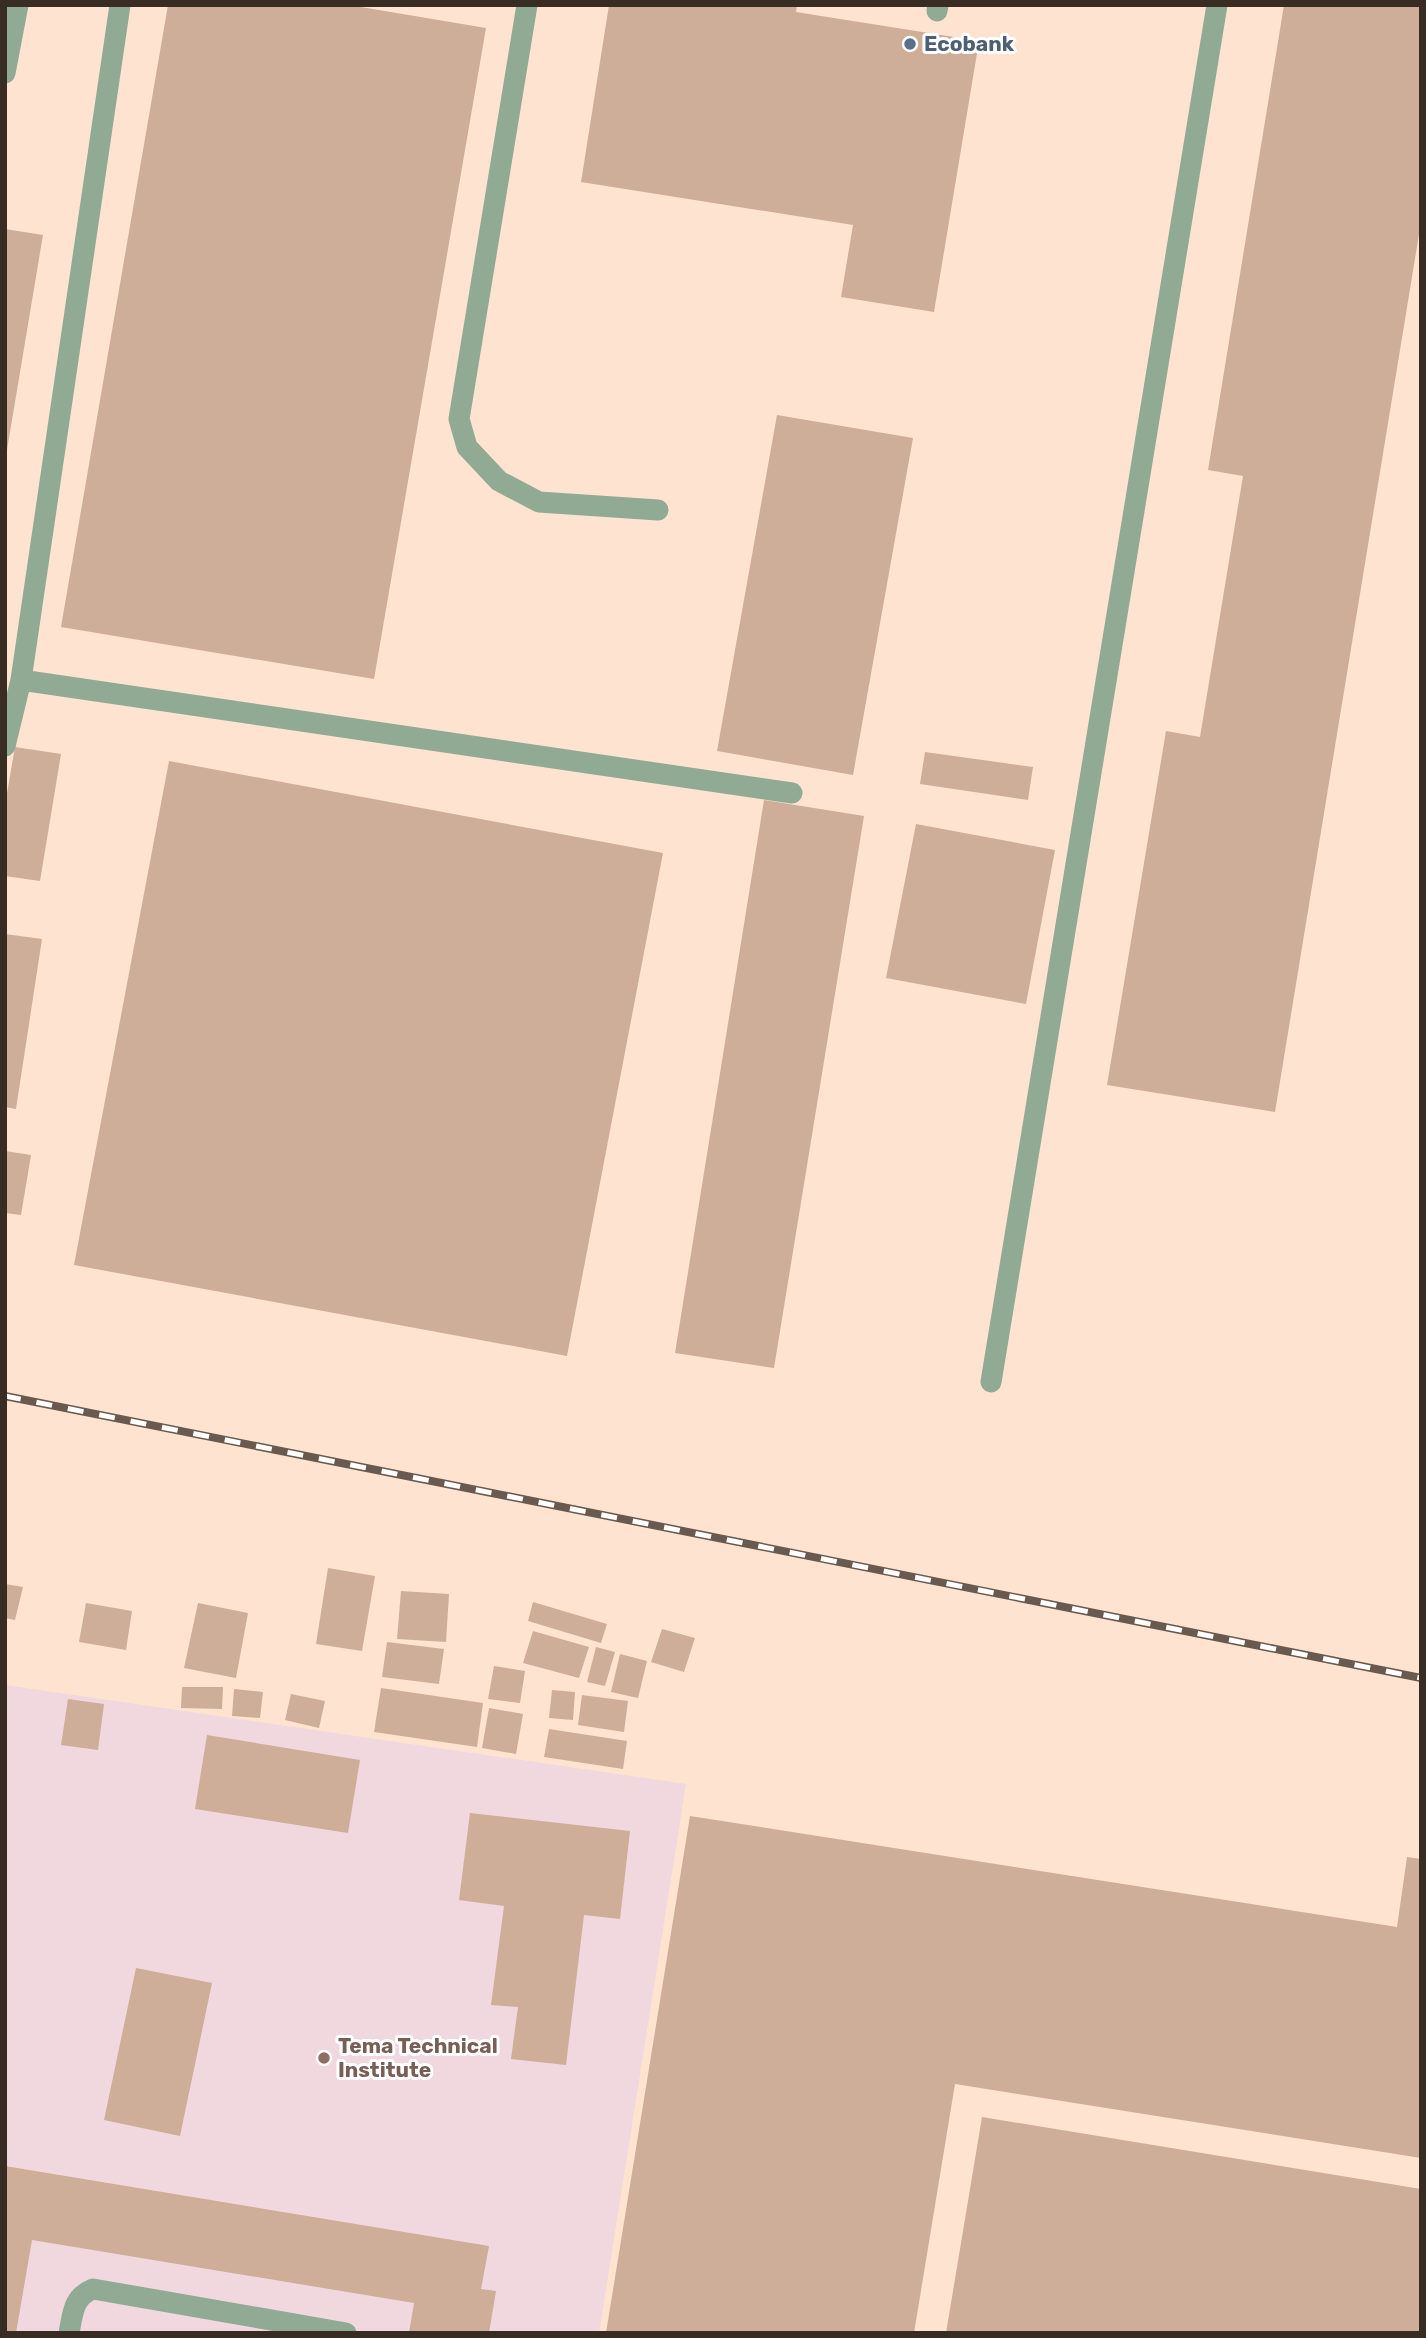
<svg xmlns="http://www.w3.org/2000/svg" width="1426" height="2338" font-family="Rubik,sans-serif">
<style>
.education{fill:#f1d7de}
.building{fill:#ceae98}
.lines{fill:none;stroke-linecap:round;stroke-linejoin:round}
.lane{stroke:#90aa94;stroke-width:21}
.rail-casing{stroke:#69594e;stroke-width:8}
.rail{stroke:#fff;stroke-width:5;stroke-dasharray:16;stroke-linecap:butt}
.service-dot{fill:#5c6f8a;stroke:#fff;stroke-width:2.5}
.education-dot{fill:#8d6e63;stroke:#fff;stroke-width:2.5}
.labels{text-anchor:middle;stroke-width:6;stroke-linejoin:round;paint-order:stroke}
.service-label{font-size:21px;font-weight:bold;fill:#4e5e75;stroke:#fff;text-anchor:start}
.education-label{font-size:21px;font-weight:bold;fill:#785e54;stroke:#fff;text-anchor:start}
</style>
<rect width="100%" height="100%" fill="#fee3d0"/>
<!-- education -->
<path class="education" d="M5,1685L686,1784L599,2333H5Z"/>
<!-- building -->
<path class="building" d="M168,5H349L486,28L374,679L61,627Z
M609,5H797L796,12L979,41L934,312L841,297L853,225L581,182Z
M1284,5H1421V222L1275,1112L1107,1085L1166,731L1200,737L1243,476L1208,470Z
M5,229L43,235L7,450H5Z
M777,415L913,438L853,775L717,751Z
M15,747L61,754L40,881L5,876V805Z
M925,752L1033,767L1028,800L920,784Z
M169,761L663,853L567,1356L74,1265Z
M764,800L864,816L774,1368L675,1353Z
M916,824L1055,850L1026,1004L886,978Z
M5,934L42,939L16,1109L5,1107Z
M5,1151L31,1155L21,1215L5,1213Z
M328,1568L375,1576L362,1651L316,1644Z
M5,1584L23,1587L15,1620L5,1618Z
M401,1591L449,1594L446,1642L397,1639Z
M533,1602L607,1624L601,1643L528,1621Z
M86,1603L132,1611L126,1650L79,1642Z
M198,1603L248,1613L236,1678L184,1668Z
M662,1629L695,1638L684,1672L651,1662Z
M533,1631L589,1647L579,1678L523,1663Z
M387,1642L444,1649L439,1684L382,1677Z
M596,1647L615,1652L605,1686L587,1682Z
M620,1654L647,1661L638,1698L611,1692Z
M494,1666L525,1671L520,1703L488,1699Z
M182,1687H223L222,1709L181,1708Z
M381,1688L483,1703L477,1747L374,1732Z
M234,1689L263,1692L260,1718L232,1716Z
M552,1690L575,1692L573,1720L549,1718Z
M291,1694L325,1701L319,1728L285,1720Z
M582,1695L628,1701L624,1732L578,1725Z
M68,1699L104,1704L98,1750L61,1745Z
M489,1708L523,1714L516,1754L482,1748Z
M549,1729L627,1741L623,1769L544,1757Z
M207,1735L360,1760L348,1833L195,1809Z
M470,1813L630,1831L620,1919L584,1915L566,2065L511,2059L518,2007L491,2005L504,1906L459,1900Z
M690,1816L1397,1927L1407,1857L1421,1859V2158L955,2084L914,2333H606Z
M136,1968L212,1983L180,2136L104,2120Z
M982,2117L1421,2189V2333H946Z
M5,2166L489,2246L481,2289L496,2291L489,2333H409L414,2303L32,2240L16,2333H5Z"/>
<g class="lines">
<!-- lane -->
<path class="lane" d="M527,5L459,419L467,447L499,481L539,502L658,510
M937,11L938,5
M5,73L18,5
M21,680L792,793
M5,746L21,680L120,5
M991,1382L1217,5
M69,2333C73,2313 73,2297 93,2289L346,2333"/>
<!-- rail casing -->
<g class="rail-casing">
<path id="rail" d="M5,1396L1421,1678"/>
</g>
<!-- rail -->
<use href="#rail" class="rail"/>
</g>
<!-- markers -->
<circle class="service-dot" cx="910" cy="44" r="7"/>
<circle class="education-dot" cx="324" cy="2058" r="7"/>
<g class="labels">
<!-- service labels -->
<g class="service-label">
<text x="924" y="51">Ecobank</text>
</g>
<!-- education labels -->
<g class="education-label">
<text x="338" y="2053">Tema Technical<tspan x="338" dy="24">Institute</tspan></text>
</g>
</g>
<!-- border -->
<rect width="1426" height="2338" fill="none" stroke="#382c23" stroke-width="14"/>
</svg>
